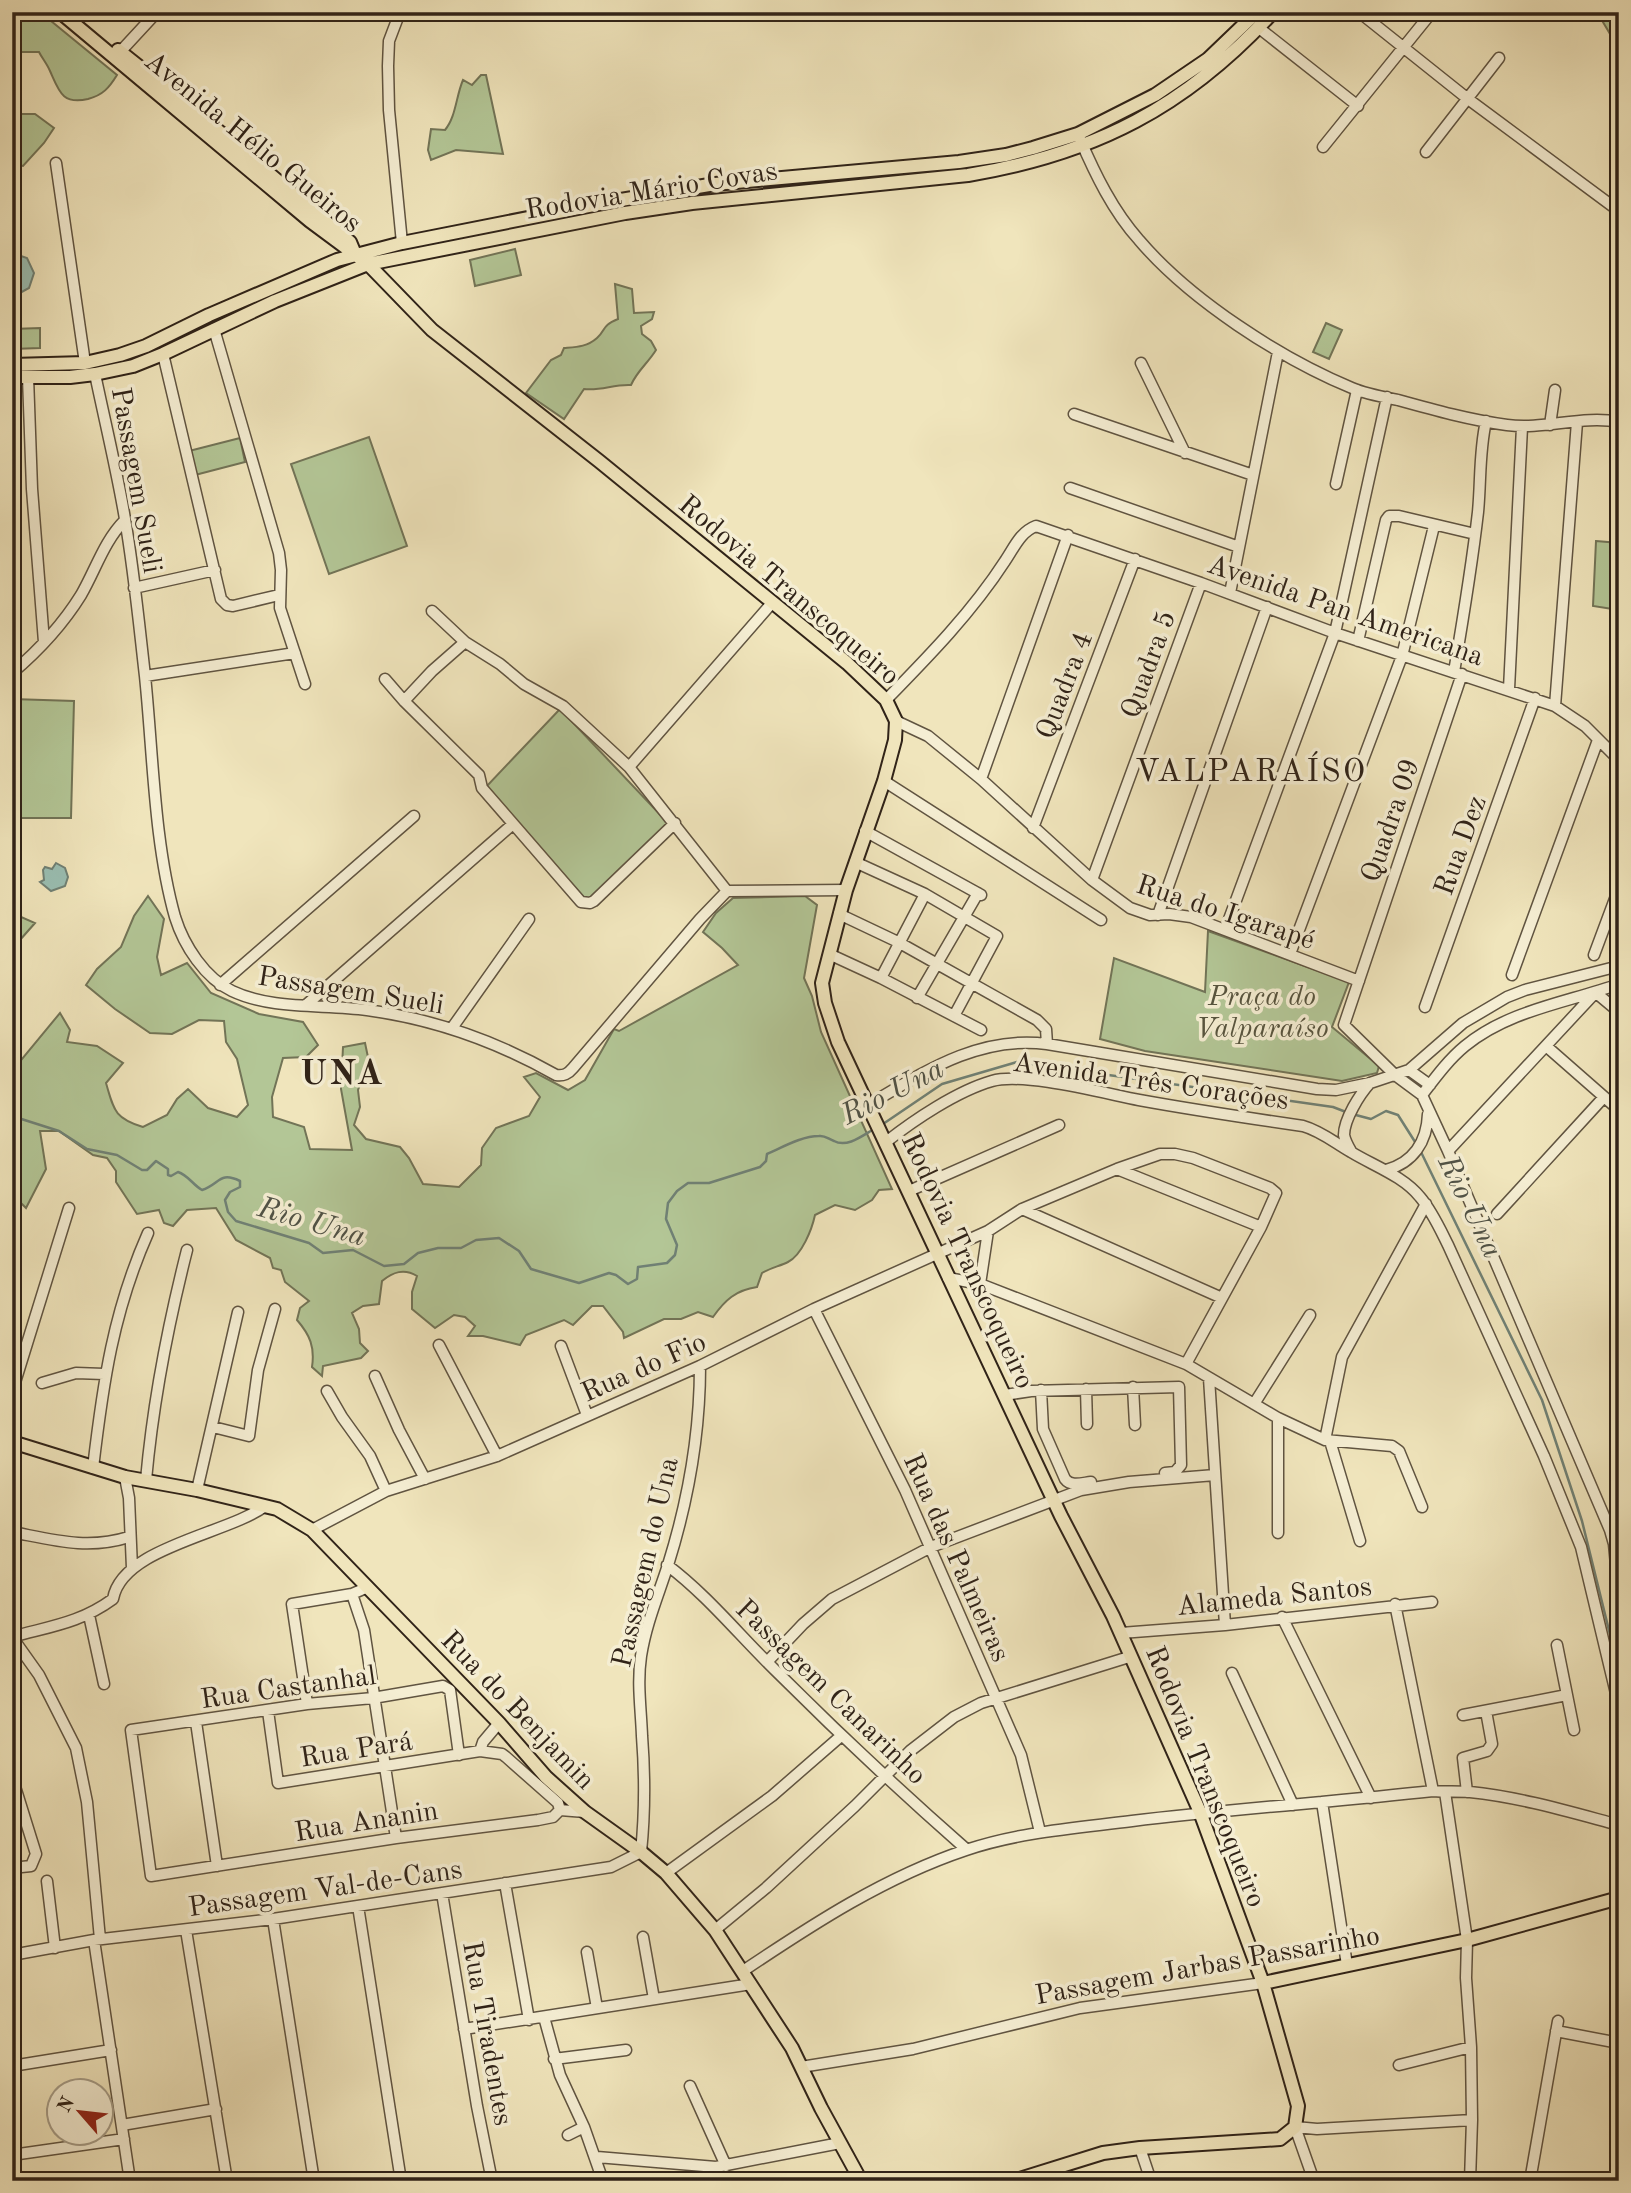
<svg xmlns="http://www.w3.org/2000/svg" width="1631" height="2193" font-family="'Old Standard TT',serif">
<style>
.green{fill:#b3c696;stroke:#727457;stroke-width:2}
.water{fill:#9abfb3;stroke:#708175;stroke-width:2}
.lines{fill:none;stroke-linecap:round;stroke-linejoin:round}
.stream{stroke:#708175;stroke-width:2.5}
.minor-casing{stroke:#605441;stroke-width:13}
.major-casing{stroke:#302318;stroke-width:16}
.minor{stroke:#f5eed3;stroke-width:10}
.major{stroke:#f0e5bc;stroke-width:12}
.labels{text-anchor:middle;stroke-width:7;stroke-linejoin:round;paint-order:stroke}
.street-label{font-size:28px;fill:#302318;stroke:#f5eed3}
.park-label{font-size:28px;font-style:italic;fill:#57543e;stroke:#f5eed3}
.water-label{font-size:30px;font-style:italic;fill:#505246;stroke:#f5eed3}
.quarter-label{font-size:32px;letter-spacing:2px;fill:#302318;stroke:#f5eed3}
.district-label{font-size:35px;font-weight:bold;letter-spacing:2px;fill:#302318;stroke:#f5eed3}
</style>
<rect width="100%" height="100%" fill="#f0e5bc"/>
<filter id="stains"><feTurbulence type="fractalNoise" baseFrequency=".00286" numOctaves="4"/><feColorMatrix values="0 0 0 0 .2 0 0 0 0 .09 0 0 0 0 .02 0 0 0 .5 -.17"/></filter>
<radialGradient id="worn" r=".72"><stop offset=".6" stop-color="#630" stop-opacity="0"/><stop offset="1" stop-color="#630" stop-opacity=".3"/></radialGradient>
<!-- green -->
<path class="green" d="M12,12H40L117,75C109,88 103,95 88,99C62,105 59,91 50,71C47,64 42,58 39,52H12Z
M1597,12H1619V49Z
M481,75H486L503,154L456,150L431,160L428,150L431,129L445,130C456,117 456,96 463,80L472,85Z
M12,98L18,114H35L54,128L44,143L23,166L12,164Z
M515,249L521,275L475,286L470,260Z
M615,284L632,289L634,313L654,312L652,319L641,326L642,334L651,341L656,350C648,363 637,371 631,385C613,384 602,391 584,389L564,419L526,393L551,360L561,355L564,348C576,347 587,347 597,338C607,329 601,326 618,319Z
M1326,323L1342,330L1329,359L1313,352Z
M40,328V348L12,349V329Z
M369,437L407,546L329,574L291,464Z
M240,438L245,462L195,475L189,451Z
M1596,541L1619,543V610L1593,606Z
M12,699L74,701L71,818H12Z
M560,709L669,824L588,902L485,788Z
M148,896L164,919L157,957L161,975L187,963L211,993L259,1014L303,1022L318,1045L306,1057L283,1058L272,1097L273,1117L304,1127L310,1149L352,1150L341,1089L343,1047L365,1043L369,1062L358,1090L360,1107L354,1125L366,1139L400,1147L409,1158L423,1184L459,1187L481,1165L482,1148L496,1128L529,1116L540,1097L524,1077L536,1073L568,1090L585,1080L614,1029L619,1031L738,965L722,948L703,932L716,913L733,898L805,896L817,905L804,978L812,996L821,1032L892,1189L879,1190L872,1200L855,1210L835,1205L815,1215C812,1229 802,1255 788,1262C780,1266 770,1268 762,1273L757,1287C736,1290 725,1300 713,1317L698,1312L681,1319H664L624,1338L623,1332L603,1306H592L573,1325L564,1320L526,1335L520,1345L483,1336H468L475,1326L465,1317L454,1315L435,1328L412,1309V1292L417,1276C404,1268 393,1272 382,1281L379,1304L363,1306L352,1313L359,1329L360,1343L368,1351L361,1358L323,1366L322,1376L312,1367C315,1347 310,1335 297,1320L300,1308L309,1301L285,1282L281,1270L273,1268L270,1258L236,1240L216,1208L187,1210L173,1226L164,1223L159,1210L137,1214L116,1182V1171L107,1158L93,1155L59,1131H40L46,1169L26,1208L16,1198H12V1071L60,1013L70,1030L67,1042L97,1046L123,1063L106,1083C114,1110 114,1118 143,1127L167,1115L177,1099L188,1089L208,1108L237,1117L248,1105L237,1059L226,1042L224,1021L199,1020L172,1034L150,1033L115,1009L86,985L97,969L121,947L134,916Z
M12,913L35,923L12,949Z
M1208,931L1349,982L1332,1027L1379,1066L1377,1073L1342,1081L1145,1051L1100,1039L1114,958L1205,992Z"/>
<!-- water -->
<path class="water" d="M18,255L27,258L34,273L29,288L18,294L12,291V257Z
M56,863L65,868L68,877L65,886L51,891L40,882L44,880L43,870L45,867L52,869Z"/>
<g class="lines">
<!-- stream -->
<path class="stream" d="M1352,1114L1371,1119L1386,1111L1398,1115L1417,1145
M12,1116L59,1131L87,1149L117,1155L142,1170H147L156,1161L168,1169V1175L171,1176L178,1172C188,1175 193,1185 202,1190C220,1184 219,1171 240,1181V1187L230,1192L225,1200L228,1212L236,1221L309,1243L323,1253L353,1250L384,1266L404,1264L418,1253L438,1248H461L476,1240L499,1238L519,1251L531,1269L579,1283L609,1273L616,1275L628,1284L637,1279L638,1267L667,1263L675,1255L677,1245L666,1219L668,1203L677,1191L688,1183H709L760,1167L766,1161L767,1154C783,1147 802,1136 819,1136C825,1135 828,1139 834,1141C847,1148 862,1136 874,1129
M883,1124L942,1084L1017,1062L1333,1107L1346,1112
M1420,1150L1542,1400L1582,1521L1619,1671"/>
<!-- minor casing -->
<g class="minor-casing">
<path id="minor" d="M400,12L389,41L388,66L389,110L402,243
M1359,12L1468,99L1619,211
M1259,28L1358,106
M120,52L157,12
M1080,139C1095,174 1113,211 1139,240C1190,300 1280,358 1352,388C1366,394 1383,397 1398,400C1434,410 1470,420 1507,425C1544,430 1582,415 1619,422
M1323,147L1432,12
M1426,152L1499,58
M56,163L85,363
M214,329L279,553L281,570L280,608L305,684
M163,354L221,599L227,605L233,606L279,595
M1141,363L1185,453
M95,374C105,422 117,471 125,519C134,571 139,624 145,676C153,753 154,843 175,917C184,946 205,978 232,991C272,1010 323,1004 367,1010C433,1019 498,1042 556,1075C564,1076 568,1074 573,1068L700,919L727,891L846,890
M28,377L32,489L44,642
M1074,414L1253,475
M1550,425L1555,390
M1336,484L1357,390
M1070,488L1239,547
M134,588L215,570
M1230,593L1278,352
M432,611L465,642L500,664L524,684L563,706L629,767L727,891
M1358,641L1386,520L1389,516H1399L1475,534
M1454,672C1463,619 1472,565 1478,512C1481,481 1479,452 1486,421
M12,673C38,651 63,624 81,595C96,569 104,541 125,520
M1462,674L1344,1025L1395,1075L1422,1095L1448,1151L1610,1530L1614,1544L1619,1597
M145,676L295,653
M385,679L404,701L479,775L482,788L581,902L590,903L594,901L675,823
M1509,689L1522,427
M886,700C929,656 972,612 1005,561C1014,548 1020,532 1036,526L1201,583L1335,633L1555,706L1585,726L1619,760
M404,701L432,671L465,642
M1555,706L1577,422
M896,721L928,736L981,779L1092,880L1130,908L1150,915L1169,914L1191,917L1359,981
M629,767L772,603
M981,779L1068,535
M884,781L1101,920
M1033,828L1135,559
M865,831L981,895
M855,862L925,894L997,936L954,1016
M1092,880L1201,583
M839,914L898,942L1037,1020L1046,1029L1047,1044
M1158,915L1267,607
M1225,930L1335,633L1387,397
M829,954L881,978L981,1030
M1290,954L1402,656L1434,526
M1594,955L1619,888
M1512,975L1598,740
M881,978L925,894
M220,985L414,816
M1595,992L1619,1012
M917,998L978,893
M306,1005L513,824
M1425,1007L1535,698
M452,1028L529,919
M1546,1046L1619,1110
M1409,1070L1430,1085
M1422,1095C1435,1078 1448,1060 1465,1046C1509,1010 1566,1003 1619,984
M868,1105C924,1072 979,1035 1047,1044L1317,1089L1336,1090L1370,1083L1409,1070L1463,1023L1507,997L1525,990L1619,966
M886,1142C914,1120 957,1091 992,1081C1024,1072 1103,1093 1139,1100C1194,1110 1248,1118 1303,1126C1321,1131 1335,1143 1351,1152C1374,1166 1403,1176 1420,1197C1432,1211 1440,1229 1448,1245L1544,1456L1581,1547L1619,1706
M1351,1151C1348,1146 1345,1140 1344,1135C1344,1119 1360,1094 1370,1083
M1448,1151L1595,993
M1117,1169L1261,1227
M1386,1170C1413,1163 1427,1142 1428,1114
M909,1191L1059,1125
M1022,1209L1222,1298
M1497,1214L1604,1097
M948,1278L980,1284L1186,1364L1278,1418L1325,1440L1392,1446L1399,1451L1422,1507
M980,1284L988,1231
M814,1309L905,1490L1021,1755L1040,1832
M439,1345L497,1456
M561,1346L587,1415
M375,1376L399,1430L425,1479
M1209,1378L1225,1625
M42,1383L76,1373L104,1374
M1133,1387L1135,1425
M1086,1389L1087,1424
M1041,1390L1043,1429L1065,1479C1071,1487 1082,1483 1091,1482
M327,1391L342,1417L370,1456L386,1491
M12,1392L69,1208
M1005,1395L1031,1391L1179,1387L1181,1465L1175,1472L1165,1473
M1254,1404L1310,1315
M1278,1418V1533
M213,1427L249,1436L258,1370L275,1309
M1325,1440L1342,1357L1426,1204
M1330,1441L1360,1541
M93,1468C103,1383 113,1312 148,1233
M125,1477L129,1498L132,1568
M146,1480C153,1402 168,1325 187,1250
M197,1490L238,1312
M312,1530L386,1491L497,1456L700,1366L814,1309L988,1231L1022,1209L1117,1169L1160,1154H1175L1193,1158L1270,1188L1276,1193L1261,1227L1186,1364
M12,1532C54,1540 87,1550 129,1537
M667,1565C707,1595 739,1635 775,1670C837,1732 900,1791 966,1849
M352,1594L364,1630L396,1838
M1395,1604L1433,1791
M89,1615L104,1684
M1282,1617L1371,1798
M1121,1633L1225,1625L1432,1602
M1557,1645L1574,1730
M767,1662L803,1624L832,1599L931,1547L1081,1490L1129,1482L1215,1475
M1232,1673L1293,1805
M307,1704L292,1604L352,1594L368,1587
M268,1711L278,1783L480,1751L502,1754L506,1757L558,1803L560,1810
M1463,1715L1567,1695
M196,1722L217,1866
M480,1751L483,1742L499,1723
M459,1755L450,1690L443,1686L373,1698L307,1704L131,1730L151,1876L396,1838L538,1820L553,1817L560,1810L585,1812
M12,1777L36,1854L31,1866L12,1868
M1445,1792L1467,1940L1466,1978L1471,2047L1472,2120L1470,2181
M1467,1792L1463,1758L1487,1751L1492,1744L1486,1711
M1322,1802L1347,1965
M666,1873L772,1796L841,1736
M47,1881L55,1948
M505,1883L529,2020
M442,1893L477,2106L492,2181
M358,1906L401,2181
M273,1919L314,2181
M186,1930L227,2181
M715,1930L766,1888L855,1806L910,1751L954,1717L981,1703L1129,1657
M643,1937L654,1999
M100,1939L87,1802L76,1748L39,1675L12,1637C51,1626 80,1623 113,1599C122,1547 228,1534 265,1506
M94,1940L130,2181
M587,1952L597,2008
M12,1955L94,1940L273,1919L611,1867L641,1852C645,1813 645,1775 642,1736C641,1709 637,1683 641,1656C646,1624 658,1596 668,1565C688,1501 700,1433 700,1366
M743,1971C813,1924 885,1877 966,1850C1019,1832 1077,1828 1132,1821C1232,1809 1332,1802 1433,1791C1445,1792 1458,1791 1470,1792C1520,1797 1570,1812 1619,1825
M544,2017L560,2075L584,2127L603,2181
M464,2029L751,1984
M1556,2031L1619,2043
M554,2059L626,2050
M1399,2065L1471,2047
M12,2066L111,2050
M801,2067L913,2049L1080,2008L1263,1983
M690,2086L726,2166
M122,2125L216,2109
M1295,2127L1317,2129L1472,2120
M1295,2127L1314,2181
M568,2135L584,2127
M1140,2148L1151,2181
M12,2155L124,2139
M597,2157L716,2167L840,2143
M1530,2181L1558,2021"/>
</g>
<!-- major casing -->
<g class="major-casing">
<path id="major" d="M60,12L310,221L368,264L432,330L599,461L847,663L886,700L896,721L895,740L884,781L846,890L822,983L825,1003L838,1042L1061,1516L1113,1616L1200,1812L1263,1983L1298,2106L1295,2127L1280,2139L1140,2148L1103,2153L1013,2181
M118,50L196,112L350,242L355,254
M12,365L85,363L120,355L146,346L209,315L337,260L402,243L609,202L715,184L959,162L1006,155L1033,148L1078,134L1155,95L1208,59L1257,12
M12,377H70L95,374L133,366L163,354L275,301L368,264L625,213L692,203L968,175C1095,154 1186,107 1273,12
M12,1442L125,1477L197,1490L277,1509L312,1530L499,1723L546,1777L585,1812L641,1852L666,1873L715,1930L792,2048L821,2108L861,2181
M1263,1983L1467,1940L1619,1898"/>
</g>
<!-- minor -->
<use href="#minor" class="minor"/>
<!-- major -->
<use href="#major" class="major"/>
</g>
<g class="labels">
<!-- street labels -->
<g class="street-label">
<text transform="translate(254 141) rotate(39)" y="10">Avenida Hélio Gueiros</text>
<text transform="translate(651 189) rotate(-9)" y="10">Rodovia Mário Covas</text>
<text transform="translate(138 480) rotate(80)" y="10">Passagem Sueli</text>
<text transform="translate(790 589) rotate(40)" y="10">Rodovia Transcoqueiro</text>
<text transform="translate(1346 609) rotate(19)" y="10">Avenida Pan Americana</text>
<text transform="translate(1147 664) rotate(-70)" y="10">Quadra 5</text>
<text transform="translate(1063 685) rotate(-69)" y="10">Quadra 4</text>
<text transform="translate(1389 820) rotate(-71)" y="10">Quadra 09</text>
<text transform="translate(1459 845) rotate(-70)" y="10">Rua Dez</text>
<text transform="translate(1226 911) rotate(18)" y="10">Rua do Igarapé</text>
<text transform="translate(351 989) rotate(9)" y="10">Passagem Sueli</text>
<text transform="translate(1151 1080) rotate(8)" y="10">Avenida Três Corações</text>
<text transform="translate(969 1260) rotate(65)" y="10">Rodovia Transcoqueiro</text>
<text transform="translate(643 1366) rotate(-24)" y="10">Rua do Fio</text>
<text transform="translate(958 1557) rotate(66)" y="10">Rua das Palmeiras</text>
<text transform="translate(644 1562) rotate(-77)" y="10">Passagem do Una</text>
<text transform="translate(1274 1595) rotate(-6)" y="10">Alameda Santos</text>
<text transform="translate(288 1686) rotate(-8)" y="10">Rua Castanhal</text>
<text transform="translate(832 1691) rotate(44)" y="10">Passagem Canarinho</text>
<text transform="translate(519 1709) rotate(46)" y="10">Rua do Benjamin</text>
<text transform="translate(356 1748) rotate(-9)" y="10">Rua Pará</text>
<text transform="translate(1207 1776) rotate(68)" y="10">Rodovia Transcoqueiro</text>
<text transform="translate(366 1820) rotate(-9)" y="10">Rua Ananin</text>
<text transform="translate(325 1887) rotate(-8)" y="10">Passagem Val-de-Cans</text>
<text transform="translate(1207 1964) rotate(-10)" y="10">Passagem Jarbas Passarinho</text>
<text transform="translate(489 2033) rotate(80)" y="10">Rua Tiradentes</text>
</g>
<!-- park labels -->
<g class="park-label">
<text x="1262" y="1005">Praça do<tspan x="1262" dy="32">Valparaíso</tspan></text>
</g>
<!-- water labels -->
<g class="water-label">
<text transform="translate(892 1091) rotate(-27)" y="10">Rio Una</text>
<text transform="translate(1471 1206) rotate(64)" y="10">Rio Una</text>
<text transform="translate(312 1221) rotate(16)" y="10">Rio Una</text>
</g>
<!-- quarter labels -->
<g class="quarter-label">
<text x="1251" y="781">VALPARAÍSO</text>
</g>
<!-- district labels -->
<g class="district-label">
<text x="342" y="1084">UNA</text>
</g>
</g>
<!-- margin -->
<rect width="1631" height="2193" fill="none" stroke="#f0e5bc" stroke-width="42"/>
<rect x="14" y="14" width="1603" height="2165" fill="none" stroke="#302318" stroke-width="3.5"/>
<rect x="21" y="21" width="1589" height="2151" fill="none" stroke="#302318" stroke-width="2"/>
<!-- north arrow -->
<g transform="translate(80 2112) rotate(298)"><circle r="33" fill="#f5eed3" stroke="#a69d88" stroke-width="2"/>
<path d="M0-5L12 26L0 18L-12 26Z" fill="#8f2418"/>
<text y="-10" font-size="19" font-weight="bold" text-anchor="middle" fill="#302318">N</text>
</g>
<rect width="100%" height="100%" filter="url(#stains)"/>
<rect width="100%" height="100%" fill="url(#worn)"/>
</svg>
